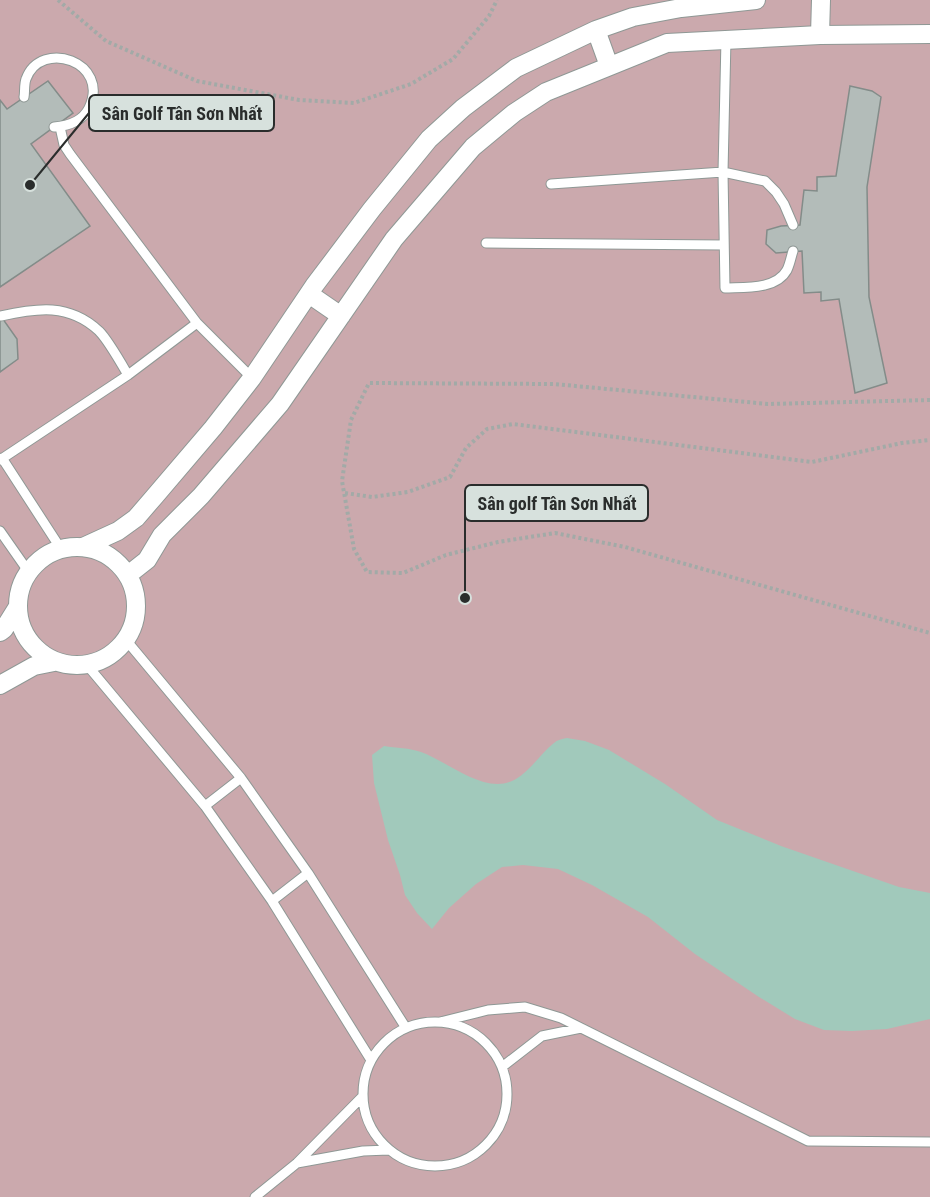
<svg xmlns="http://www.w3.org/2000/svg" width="930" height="1197" font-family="'Roboto Condensed',sans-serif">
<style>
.green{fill:#cba9ad}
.water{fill:#a1c9bb}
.building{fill:#b3bcb9;stroke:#838c89;stroke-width:1.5}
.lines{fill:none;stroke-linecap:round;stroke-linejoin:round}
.lane-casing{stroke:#8f9895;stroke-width:11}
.street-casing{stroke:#8f9895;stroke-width:20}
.path{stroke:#a2aaa7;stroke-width:4;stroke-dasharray:3 3;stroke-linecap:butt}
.lane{stroke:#fff;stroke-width:9}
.street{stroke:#fff;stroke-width:18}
.leader{fill:none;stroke:#2a2d2c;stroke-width:2}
.callout-dot{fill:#2a2d2c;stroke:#d7e1dd;stroke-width:2}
.callout{fill:#d7e1dd;stroke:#2a2d2c;stroke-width:2}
.callout-label{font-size:18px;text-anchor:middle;font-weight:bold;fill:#2a2d2c}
</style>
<rect width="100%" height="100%" fill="#d7e1dd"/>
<!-- green -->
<path class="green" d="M0,0H930V1197H0Z"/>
<!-- water -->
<path class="water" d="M567,738L585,741L609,750L665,784L717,820L781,846L899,887L930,893V1019L887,1029L852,1031L824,1030L795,1019L759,997L695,954L648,917L592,885L558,869L523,865L502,867L476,884L449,908L432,929L417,913L405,895L400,875L388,840L374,783L372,755L384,746C396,748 410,748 421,752C447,761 483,794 512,781C528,774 540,754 554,743C557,740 562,739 567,738Z"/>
<!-- building -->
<path class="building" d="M48,81L73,113L31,144L90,226L0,287V100L7,109Z
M850,86L872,91L881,97L867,187L869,297L887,383L855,393L839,299L821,301V292L804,293L802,251L776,253L766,244L767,230L781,226L800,225L804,190L817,191V177L836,176Z
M0,315L17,339L18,359L0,372Z"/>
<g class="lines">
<!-- lane casing -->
<g class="lane-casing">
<path id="lane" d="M726,39L723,172L725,288C744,287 776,290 787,270C790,264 791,257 793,251
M24,97C25,92 24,84 26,79C41,38 111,62 89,108C82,122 68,126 54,127
M60,127L64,145L70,154L197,323L252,378
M551,184L723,172L765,181L776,192L784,204L793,225
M486,243L724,245
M1,316C37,308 69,303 99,331C108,340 121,363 128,375
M2,458L61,549
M0,460L128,375L197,323
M0,531L28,571
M126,640L241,778L308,873L406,1028
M87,665L205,806L272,901L371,1060
M205,806L241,778
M272,901L308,873
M440,1022L488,1010L525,1007L561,1018L808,1141L930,1142
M363 1094a72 72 0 1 1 144 0a72 72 0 1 1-144 0Z
M502,1067L542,1036L581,1028
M297,1163L363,1151L389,1150
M255,1197L297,1163L362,1097"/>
</g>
<!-- street casing -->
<g class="street-casing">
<path id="street" d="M596,30L609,66
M820,35L821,0
M309,294L341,316
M18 606a59 59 0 1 1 118 0a59 59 0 1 1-118 0Z
M83,547L118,531L136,518L155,496L213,428L252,378L314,286L372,209L429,139L463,108L516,68L596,30L633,17L681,8L756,0
M128,575L147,560L162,535L201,496L280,404L394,239L473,147L514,113L546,92L667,43L820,35L930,34
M0,632L4,629L17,608
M0,685L34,666L54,662"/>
</g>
<!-- path -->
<path class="path" d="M58,0L106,41L197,81L299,100L354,103L411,84L453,59L489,16L497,0
M930,400L768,404L554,384L369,383L351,420L342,481L354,549L367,572L403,573L446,555L498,542L555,533L625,547L930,633
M345,493L372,497L408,492L450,477L466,448L487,429L513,424L812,462L902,443L930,440"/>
<!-- lane -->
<use href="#lane" class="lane"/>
<!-- street -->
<use href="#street" class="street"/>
</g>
<!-- callouts -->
<path class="leader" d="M30 185L89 113M465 598L465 503"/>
<g class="callout-dot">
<circle cx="30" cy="185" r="6"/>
<circle cx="465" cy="598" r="6"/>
</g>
<g class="callout">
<rect x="89" y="95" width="185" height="36" rx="6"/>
<rect x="465" y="485" width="183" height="36" rx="6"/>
</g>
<g class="callout-label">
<text x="182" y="120">Sân Golf Tân Sơn Nhất</text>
<text x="557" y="510">Sân golf Tân Sơn Nhất</text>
</g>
</svg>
